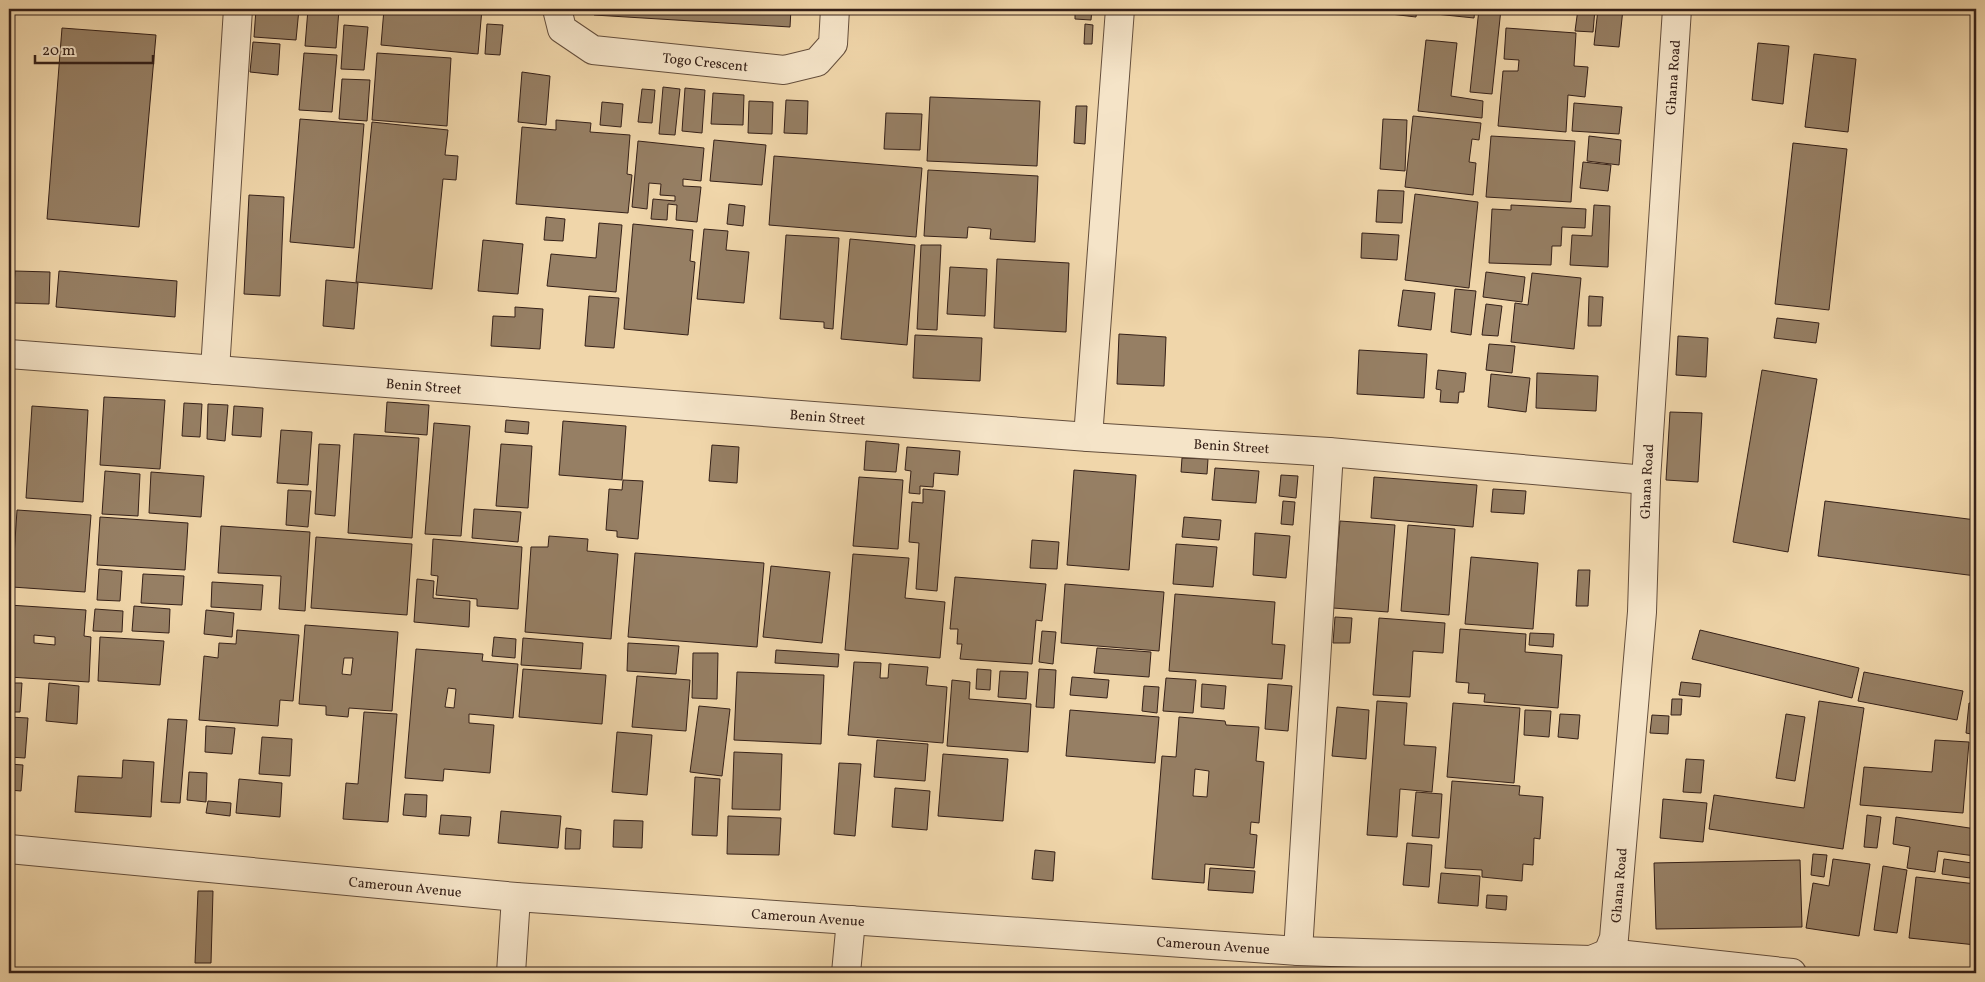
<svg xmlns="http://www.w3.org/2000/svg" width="1985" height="982" font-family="Vollkorn,serif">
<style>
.building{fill:#967f64;stroke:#352018;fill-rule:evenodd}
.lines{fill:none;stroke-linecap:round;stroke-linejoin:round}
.minor-casing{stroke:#644e3c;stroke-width:30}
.minor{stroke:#f5e4c8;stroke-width:28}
.labels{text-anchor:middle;stroke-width:4.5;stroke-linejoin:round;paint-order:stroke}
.street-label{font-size:14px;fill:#352018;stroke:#f5e4c8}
</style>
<rect width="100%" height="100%" fill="#f0d6aa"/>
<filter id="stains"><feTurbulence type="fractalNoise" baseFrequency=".004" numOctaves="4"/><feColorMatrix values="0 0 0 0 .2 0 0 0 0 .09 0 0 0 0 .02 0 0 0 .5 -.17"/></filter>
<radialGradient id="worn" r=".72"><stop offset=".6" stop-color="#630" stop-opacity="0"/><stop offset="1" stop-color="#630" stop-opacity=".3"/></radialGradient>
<!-- building -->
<path class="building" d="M256,9H299L296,40L254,37Z
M308,9H339L336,48L305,46Z
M343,9H372L371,13L343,10Z
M384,9H482L478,54L381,45Z
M594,9H791L790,27L594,15Z
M982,9H1013V11Z
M1075,9H1092L1091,20L1075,19Z
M1382,9H1417L1416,17L1382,13Z
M1426,9H1475L1474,18L1426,13Z
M1479,9H1501L1492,94L1470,92Z
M1578,9H1595L1593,32L1575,31Z
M1598,9H1623L1619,47L1594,45Z
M487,24L503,25L500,55L485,54Z
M1085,24L1093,25L1092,44H1084Z
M344,25L368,27L364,70L341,69Z
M62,28L156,35L139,227L47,219Z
M1506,28L1576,33L1574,66L1588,67L1585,97L1568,95L1566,132L1498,126L1503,71H1518L1519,60L1504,59Z
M1426,40L1457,43L1451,96L1483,101L1482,118L1418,111Z
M253,42L280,44L278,75L250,72Z
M1758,43L1789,46L1783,104L1752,100Z
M304,53L337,55L332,112L299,110Z
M377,53L451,58L447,126L372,120Z
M1814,54L1856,59L1848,132L1805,127Z
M522,72L550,76L546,125L518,122Z
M342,79L370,80L367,121L339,119Z
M663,87L680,89L675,135L659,134Z
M685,88L705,90L702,133L682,131Z
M642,89L655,90L652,123L638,122Z
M713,93L744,95L743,125L711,124Z
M930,97L1040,101L1037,166L927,161Z
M786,100L808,101L807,134L784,133Z
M749,101L773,102L772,134L748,133Z
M602,102L623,104L621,127L600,125Z
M1574,103L1622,107L1619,134L1572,131Z
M1076,106H1087L1085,144L1074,143Z
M886,113L922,114L920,150L884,149Z
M1413,116L1481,123L1479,140L1472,139L1469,162L1476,163L1473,195L1405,187Z
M300,119L364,124L354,248L290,242Z
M1383,119L1407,120L1405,171L1380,169Z
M556,120L591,123L590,132L630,135L627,174L632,175L628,213L516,204L522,127L556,130Z
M372,122L448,130L445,155L458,156L456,180L443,179L432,289L356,282Z
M1491,136L1575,141L1571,202L1486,197Z
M1589,136L1621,140L1619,165L1587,161Z
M714,140L766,145L762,185L710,181Z
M638,141L704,148L701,181L683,179V186L701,187L697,222L676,220L677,205L668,204L667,220L651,219L653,199L675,201V196L660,195L661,184L649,183L647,209L632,207Z
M1793,143L1847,149L1829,310L1775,304Z
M774,156L922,168L916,237L769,225Z
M1583,162L1611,165L1608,191L1580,188Z
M928,170L1038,176L1035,242L990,239L991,229L968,227L967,238L924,236Z
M1378,190L1404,191L1402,223L1376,222Z
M1415,194L1478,202L1469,288L1405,280Z
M249,195L284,197L280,296L244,294Z
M729,204L745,206L743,226L727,224Z
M1511,205L1586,209L1585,228L1562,227L1561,246H1552L1551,265L1489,263L1492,209L1511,210Z
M1594,205L1610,206L1608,267L1570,265L1572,235L1592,236Z
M546,217L565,219L563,241L544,240Z
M599,223L622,225L616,292L547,286L551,254L596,258Z
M633,224L693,230L690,261L695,262L688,335L624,329Z
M704,229L728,231L726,250L749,252L744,303L697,299Z
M1362,233L1399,235L1397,260L1361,258Z
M786,235L839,238L833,329L824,328V322L780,319Z
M850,239L915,245L907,345L841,339Z
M483,240L523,244L518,294L478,291Z
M921,245H941L937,330L917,329Z
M997,259L1069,263L1066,332L994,328Z
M950,267L987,269L985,316L947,314Z
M15,271L50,272L49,304L13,303Z
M59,271L177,281L175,317L56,307Z
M1486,272L1525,277L1522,302L1483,297Z
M1532,273L1581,278L1574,349L1511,342L1515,303L1528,305Z
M326,280L358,283L354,329L323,326Z
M1455,289L1476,291L1471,335L1451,332Z
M1403,290L1435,293L1431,330L1398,326Z
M589,296L619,298L614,348L585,346Z
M1589,296L1603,297L1601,326H1588Z
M1486,304L1502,306L1498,336L1482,335Z
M515,307L543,309L540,349L491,346L493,316L515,317Z
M1777,318L1819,323L1816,343L1774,338Z
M1119,334L1166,337L1164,386L1117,384Z
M915,335L982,338L980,381L913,378Z
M1678,336L1708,338L1706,377L1676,375Z
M1489,344L1515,346L1512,373L1486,370Z
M1359,350L1427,354L1424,398L1357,394Z
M1438,370L1466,373L1464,392H1459L1458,403L1440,402L1441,390L1436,389Z
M1762,370L1817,379L1788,552L1733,542Z
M1537,373L1598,376L1596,411L1536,408Z
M1491,374L1530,378L1526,412L1488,407Z
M104,397L165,400L160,469L100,465Z
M387,402L429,405L427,435L385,432Z
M184,403L202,404L200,437L182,436Z
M208,404L228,405L225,441L207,439Z
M32,406L88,410L83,502L26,498Z
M234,406L263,408L261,437L232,435Z
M1670,412L1702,413L1698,482L1666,480Z
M506,420L529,422L528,434L505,432Z
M563,421L626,426L622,480L559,475Z
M434,423L470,426L461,536L425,534Z
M281,430L312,432L308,485L277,483Z
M354,434L419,438L412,538L348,533Z
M866,441L899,444L896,472L864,470Z
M319,444L340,445L335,516L315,514Z
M501,444L532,446L528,508L496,506Z
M712,445L739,447L737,483L709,481Z
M907,447L960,451L958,475L934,473L933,487L920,486V494L909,493L911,471L905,470Z
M1182,458L1208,459L1207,474L1181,472Z
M1215,468L1259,471L1256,503L1212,500Z
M1074,470L1136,475L1129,570L1067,565Z
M105,471L140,474L138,516L102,514Z
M151,472L204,476L201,517L149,513Z
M1281,475L1298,476L1296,498L1279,496Z
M859,477L903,480L898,549L853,546Z
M1374,477L1477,485L1473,527L1371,518Z
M623,480L643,481L638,539L617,537V531L606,530L609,489L622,490Z
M923,489L945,491L937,591L916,589L919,543L909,542L912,502L923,503Z
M1493,489L1526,491L1524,514L1491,512Z
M288,490L311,491L308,527L286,525Z
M1283,501L1295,502L1293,525L1281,524Z
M1825,501L1976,520V576L1818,556Z
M474,509L521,512L518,542L472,538Z
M17,510L91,515L85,592L12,587Z
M100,517L188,523L185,570L97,565Z
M1184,517L1221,520L1219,540L1182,537Z
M1340,521L1395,525L1388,612L1333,608Z
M1408,525L1455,529L1449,615L1401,611Z
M221,526L310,532L305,611L279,609L281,576L218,573Z
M1255,533L1290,536L1286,578L1253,575Z
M549,536L588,539L587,551L618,554L611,639L525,632L531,547H548Z
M316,537L412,544L407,615L311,608Z
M433,539L522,547L518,609L477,606V599L436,595L438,576L431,575Z
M1032,540L1059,542L1057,569L1030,568Z
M1176,544L1217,547L1213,587L1173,584Z
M635,553L764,563L757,647L628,637Z
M853,554L909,558L905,598L945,602L940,658L845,650Z
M1471,557L1538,563L1533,629L1465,624Z
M771,566L830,572L822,643L763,637Z
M99,569L122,571L120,601L97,600Z
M1578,570H1590L1588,606H1576Z
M143,574L184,576L182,605L141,603Z
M955,577L1046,584L1042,621L1036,620L1032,664L960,659L962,644H957L958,629H950Z
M417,579L434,581L433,598L470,601L469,627L414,622Z
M212,582L263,585L261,610L211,607Z
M1065,584L1164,592L1159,651L1061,643Z
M1175,594L1275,602L1272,644L1285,645L1282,679L1169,671Z
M9,605L86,610L84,636L91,637L89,682L9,677ZM34,635L55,637V645L34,643Z
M134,606L170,609L169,633L132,631Z
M95,609L123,611L122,632L93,631Z
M206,610L234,613L232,637L204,634Z
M1335,617L1352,618L1350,643H1333Z
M1379,618L1445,623L1443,653L1413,651L1410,697L1373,695Z
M305,625L398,632L392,711L349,708L348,717L326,715V706L299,704ZM344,658H353L351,675L342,674Z
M1460,629L1526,634L1525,652L1562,655L1558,708L1484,702L1485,694L1468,693L1469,683L1456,682Z
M237,630L299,635L293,701L280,700L278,726L199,720L204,656L218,658L219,643L236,644Z
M1700,630L1859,668L1852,698L1692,659Z
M1042,631L1056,632L1053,664L1039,662Z
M1530,633L1554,634L1553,647L1529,645Z
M100,637L164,641L160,685L98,681Z
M494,637L516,639L515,658L492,656Z
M523,638L583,643L581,669L521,665Z
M628,643L679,646L676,674L627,671Z
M1097,648L1151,652L1149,677L1094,673Z
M416,649L483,654L482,661L518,664L513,718L469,714V723L494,725L490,773L444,769L443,781L405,778ZM448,688L456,689L454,708L445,707Z
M776,650L839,654L838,667L775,663Z
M693,653H718L717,699L692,698Z
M854,662L881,663L880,678H888L889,664L928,667L926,685L947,687L943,743L848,735Z
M523,669L606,675L602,724L519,717Z
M977,669L991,670L990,690L976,689Z
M1039,669L1056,670L1054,708L1036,707Z
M1000,671L1028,672L1026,699L998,697Z
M737,672L824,675L821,744L734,740Z
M1864,672L1963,691L1957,720L1858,701Z
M637,676L690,680L686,731L632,727Z
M1072,677L1109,680L1107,698L1070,695Z
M1166,678L1196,680L1193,713L1163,711Z
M952,680L970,682L969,699L1031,704L1028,752L947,746Z
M1681,682L1701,684L1700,697L1679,695Z
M9,683H22L20,712H9Z
M49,683L79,686L77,724L46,721Z
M1202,684L1226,686L1224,709L1201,707Z
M1268,684L1292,686L1288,731L1265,729Z
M1144,686L1159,687L1157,713L1142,711Z
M1672,699H1682L1681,715H1671Z
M1377,701L1407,703L1404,745L1436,747L1432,792L1400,789L1397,837L1367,835Z
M1819,701L1864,708L1843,849L1709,829L1714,795L1804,808Z
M1453,703L1520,708L1514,783L1447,777Z
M1969,703H1976V735L1966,733Z
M699,706L730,709L722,776L690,772Z
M1337,707L1369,710L1366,759L1332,756Z
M1070,710L1159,717L1155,763L1066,756Z
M1525,710L1551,711L1549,737L1524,735Z
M364,712L397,714L388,822L343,819L346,783L358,784Z
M1560,714L1580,715L1578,739L1558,737Z
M1786,714L1805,717L1795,781L1776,778Z
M1652,715L1669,716L1668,734L1650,733Z
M9,717L28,718L25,758L9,757Z
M1179,717L1225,721L1226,725L1259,727L1256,761L1264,762L1259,823L1251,822L1250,834L1257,835L1254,868L1205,864L1204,883L1152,879L1162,756L1176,757ZM1195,769L1209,771L1207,797L1193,796Z
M168,719L187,720L180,803L161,802Z
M206,726L235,728L232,754L205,752Z
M617,732L652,735L647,795L612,792Z
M262,737L292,739L290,776L259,774Z
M877,740L928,744L925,781L874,777Z
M1935,740L1969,742L1963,813L1860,805L1864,767L1932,772Z
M734,752L782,754L780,810L732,809Z
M943,754L1008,759L1003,821L938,816Z
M1686,759L1704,760L1701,793L1683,792Z
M123,760L154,762L151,817L75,812L78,776L122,778Z
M839,763L861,764L855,836L834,834Z
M9,764L23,765L21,791L9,790Z
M189,772L207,773L206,802L187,800Z
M695,777L720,779L717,836L692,835Z
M239,779L282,783L280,817L236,813Z
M1452,781L1520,786L1519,795L1543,797L1540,839L1534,838L1533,865L1523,864L1522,881L1482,877V870L1445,868Z
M895,788L930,791L927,830L892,827Z
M1416,792L1442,794L1439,838L1412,836Z
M405,794L427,795L426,817L403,815Z
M1663,799L1707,803L1703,842L1660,838Z
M208,801L231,803L230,816L206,813Z
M501,811L561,816L558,848L498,843Z
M441,815L471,817L469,836L439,834Z
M1867,815L1881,817L1877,848L1864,847Z
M728,816L781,818L779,855L727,854Z
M1896,817L1976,829L1975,856L1938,851L1935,872L1907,868L1910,847L1893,844Z
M614,820L643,821L642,848L613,847Z
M566,828L581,830L580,849H565Z
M1407,843L1432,845L1429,887L1403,885Z
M1035,850L1055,852L1053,881L1032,879Z
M1813,854L1827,855L1824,877L1811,875Z
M1833,859L1870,864L1859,936L1806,928L1813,883L1829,886Z
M1944,859L1972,863L1970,878L1942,874Z
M1800,860L1802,927L1656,929L1654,863Z
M1883,866L1907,870L1897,933L1874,930Z
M1210,868L1255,871L1253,893L1208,890Z
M1441,873L1480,876L1478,906L1438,903Z
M1916,877L1976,884V945L1909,938Z
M198,891H213L211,963H195Z
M1487,895L1507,896L1506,910L1486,908Z"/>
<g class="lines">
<!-- minor casing -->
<g class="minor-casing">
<g id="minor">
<path id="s1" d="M557,9L562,29L593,50L784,70L817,62L833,44L835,9"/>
<path id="s2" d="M9,354L1088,437L1329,452L1646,480"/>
<path d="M215,370L238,9"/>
<path d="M1088,437L1120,9"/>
<path id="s3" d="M9,849L516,897L1298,951L1591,960L1608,953L1792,973"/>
<path d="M1298,951L1329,452"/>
<path id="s4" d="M1608,953L1614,938L1642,612L1646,480L1677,9"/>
<path d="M511,973L516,897"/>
<path d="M846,973L851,920"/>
</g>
</g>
<!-- minor -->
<use href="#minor" class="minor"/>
</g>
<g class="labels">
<!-- street labels -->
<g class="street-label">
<text dy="5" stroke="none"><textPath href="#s1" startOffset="171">Togo Crescent</textPath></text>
<text dy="5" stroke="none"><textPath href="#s4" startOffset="879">Ghana Road</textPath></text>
<text dy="5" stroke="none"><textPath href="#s2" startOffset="416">Benin Street</textPath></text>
<text dy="5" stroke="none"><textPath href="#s2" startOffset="821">Benin Street</textPath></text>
<text dy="5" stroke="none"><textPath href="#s2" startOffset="1226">Benin Street</textPath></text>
<text dy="5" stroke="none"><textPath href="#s4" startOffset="474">Ghana Road</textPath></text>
<text dy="5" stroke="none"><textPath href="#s3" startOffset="398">Cameroun Avenue</textPath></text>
<text dy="5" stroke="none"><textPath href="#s4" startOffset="69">Ghana Road</textPath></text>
<text dy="5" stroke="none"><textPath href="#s3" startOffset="802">Cameroun Avenue</textPath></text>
<text dy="5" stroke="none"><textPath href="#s3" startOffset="1208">Cameroun Avenue</textPath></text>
</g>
</g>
<!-- margin -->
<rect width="1985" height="982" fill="none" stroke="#f0d6aa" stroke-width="30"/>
<rect x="10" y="10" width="1965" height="962" fill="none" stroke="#352018" stroke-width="2.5"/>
<rect x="15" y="15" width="1955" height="952" fill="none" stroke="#352018"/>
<!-- scale -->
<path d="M35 55v8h118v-8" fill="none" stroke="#352018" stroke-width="2.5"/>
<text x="42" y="55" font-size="15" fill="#352018" stroke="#f5e4c8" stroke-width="4" paint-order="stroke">20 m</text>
<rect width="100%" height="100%" filter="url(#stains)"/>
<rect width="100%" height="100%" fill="url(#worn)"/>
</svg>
